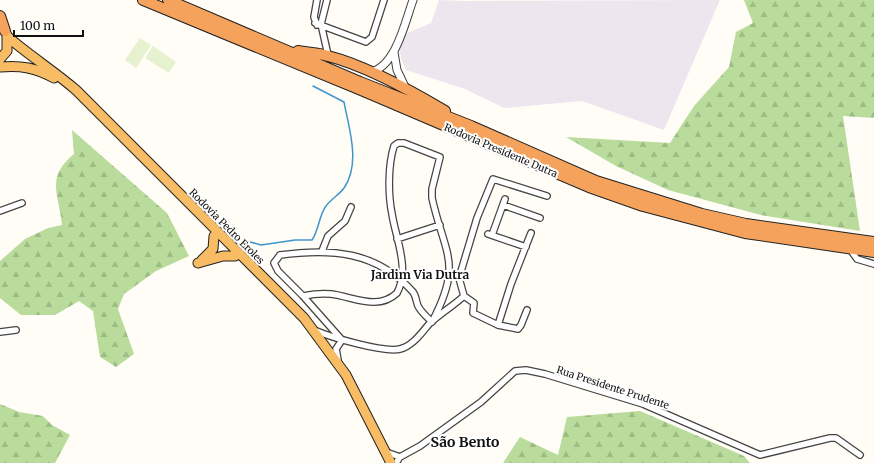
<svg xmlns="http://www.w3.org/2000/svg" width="874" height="463" font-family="Merriweather,serif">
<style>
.industrial{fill:#eee6ef}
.forest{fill:url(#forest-firs)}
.pitch{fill:#e6f2cf}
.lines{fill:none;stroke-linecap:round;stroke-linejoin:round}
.stream{stroke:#3f96cf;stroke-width:1.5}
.minor-casing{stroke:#444;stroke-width:8}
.tertiary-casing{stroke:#444;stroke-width:9}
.trunk-casing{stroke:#222;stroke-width:11}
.motorway-casing{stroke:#222;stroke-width:12}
.minor{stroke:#fff;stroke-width:5.5}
.tertiary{stroke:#fff;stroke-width:7}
.trunk{stroke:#f7bc64;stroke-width:9}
.motorway{stroke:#f5a25d;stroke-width:10}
.labels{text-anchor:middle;stroke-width:4;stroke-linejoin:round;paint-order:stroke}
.street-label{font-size:10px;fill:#111;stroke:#fff}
.quarter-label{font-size:12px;font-weight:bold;fill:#111;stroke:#fff}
.district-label{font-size:14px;font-weight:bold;fill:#111;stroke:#fff}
</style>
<defs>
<pattern id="forest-firs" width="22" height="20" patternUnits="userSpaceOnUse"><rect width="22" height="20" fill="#b9dc9c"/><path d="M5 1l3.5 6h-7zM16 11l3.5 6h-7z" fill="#9ebc85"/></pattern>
</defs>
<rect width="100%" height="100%" fill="#fffdf5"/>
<!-- industrial -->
<path class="industrial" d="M439,0L462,1L720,0L664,130L582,101L504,108L465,89L406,70L402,61L399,49L405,34L431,23Z"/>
<!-- forest -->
<path class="forest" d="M744,0H874V118L843,116L860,231L761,215L668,190L616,166L566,137L670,143L694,106L729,67L736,32L753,23Z
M72,130L167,213L189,256L156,271L124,294L118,309L134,354L116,367L100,357L93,311L79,301L55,315H21L0,298V261L25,239L48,228L62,225C59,193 45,178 74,154Z
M0,404L19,412L43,416L52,425L70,435L55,463H0Z
M640,411L744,456L750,463H503L520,437L558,455L567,417Z"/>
<!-- pitch -->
<path class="pitch" d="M140,38L151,45L136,68L125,60Z
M153,46L176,62L169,73L145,58Z"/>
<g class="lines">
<!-- stream -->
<path class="stream" d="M243,240L261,245L295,240H312C319,230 319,215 326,206C331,199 339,195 344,188C361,163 349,129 344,102L313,86"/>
<!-- minor casing -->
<g class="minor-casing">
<path id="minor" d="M327,0L321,24L328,55
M315,23L366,42L372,37L384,0
M317,25L314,17L317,0
M503,205L540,218
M0,211L22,203
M488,234L526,247
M492,235L505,199
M397,239L440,225
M850,249L857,259L874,264
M322,251L328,236L345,221L351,207
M303,296C313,294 322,293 331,294C354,297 378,311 397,293C410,269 396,239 392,214C388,194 388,165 394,146L398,143H404L440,157L432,189V198C445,256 463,263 432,322
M464,296L474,303L473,313L498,325L518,329L521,325L527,310
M498,325L511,284L531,233
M314,330C330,337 384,353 400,349C413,346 422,332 430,323C441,313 453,306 464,296L459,278L477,218L493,179L547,196
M0,332L16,330
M342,340L303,296L278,271L274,263L280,255C330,248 377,251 413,292C416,296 416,301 418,306C421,312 427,317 432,322
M338,360L336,349L342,340
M386,452L400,457
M396,463L400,457L420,446L481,402L515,371L526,370L545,374L643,404L760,455L830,438H836L860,455"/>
</g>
<!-- tertiary casing -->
<g class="tertiary-casing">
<path id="tertiary" d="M394,52L397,70L406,89
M371,72C396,66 405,22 413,0"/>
</g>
<!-- trunk casing -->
<g class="trunk-casing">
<path id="trunk" d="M8,37C30,56 54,71 76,90L304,318L346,375L391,463
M0,59L7,51V35
M0,67C21,65 36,68 54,78
M202,260L213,249L214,236
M198,263L223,256H235"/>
</g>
<!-- motorway casing -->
<g class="motorway-casing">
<path id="motorway" d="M143,0L361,90L589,187L643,206L745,233L874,252
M168,0L360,82L471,126L596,181L702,214L746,224L874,242
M0,16L5,31
M298,51C308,53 319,53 328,56C367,66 410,90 445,111"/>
</g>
<!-- minor -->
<use href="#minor" class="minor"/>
<!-- tertiary -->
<use href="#tertiary" class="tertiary"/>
<!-- trunk -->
<use href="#trunk" class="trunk"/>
<!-- motorway -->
<use href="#motorway" class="motorway"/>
</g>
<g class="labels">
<!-- street labels -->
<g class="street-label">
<text transform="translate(501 150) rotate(23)" y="4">Rodovia Presidente Dutra</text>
<text transform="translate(227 226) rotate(45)" y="4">Rodovia Pedro Eroles</text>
<text transform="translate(613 387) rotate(18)" y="4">Rua Presidente Prudente</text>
</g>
<!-- quarter labels -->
<g class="quarter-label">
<text x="420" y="279">Jardim Via Dutra</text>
</g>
<!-- district labels -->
<g class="district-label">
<text x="465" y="447">São Bento</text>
</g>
</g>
<!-- scale -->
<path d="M14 30v6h69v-6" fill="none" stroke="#111111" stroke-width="2"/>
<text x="20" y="30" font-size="12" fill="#111111" stroke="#ffffff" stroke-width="3" paint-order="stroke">100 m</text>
</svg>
